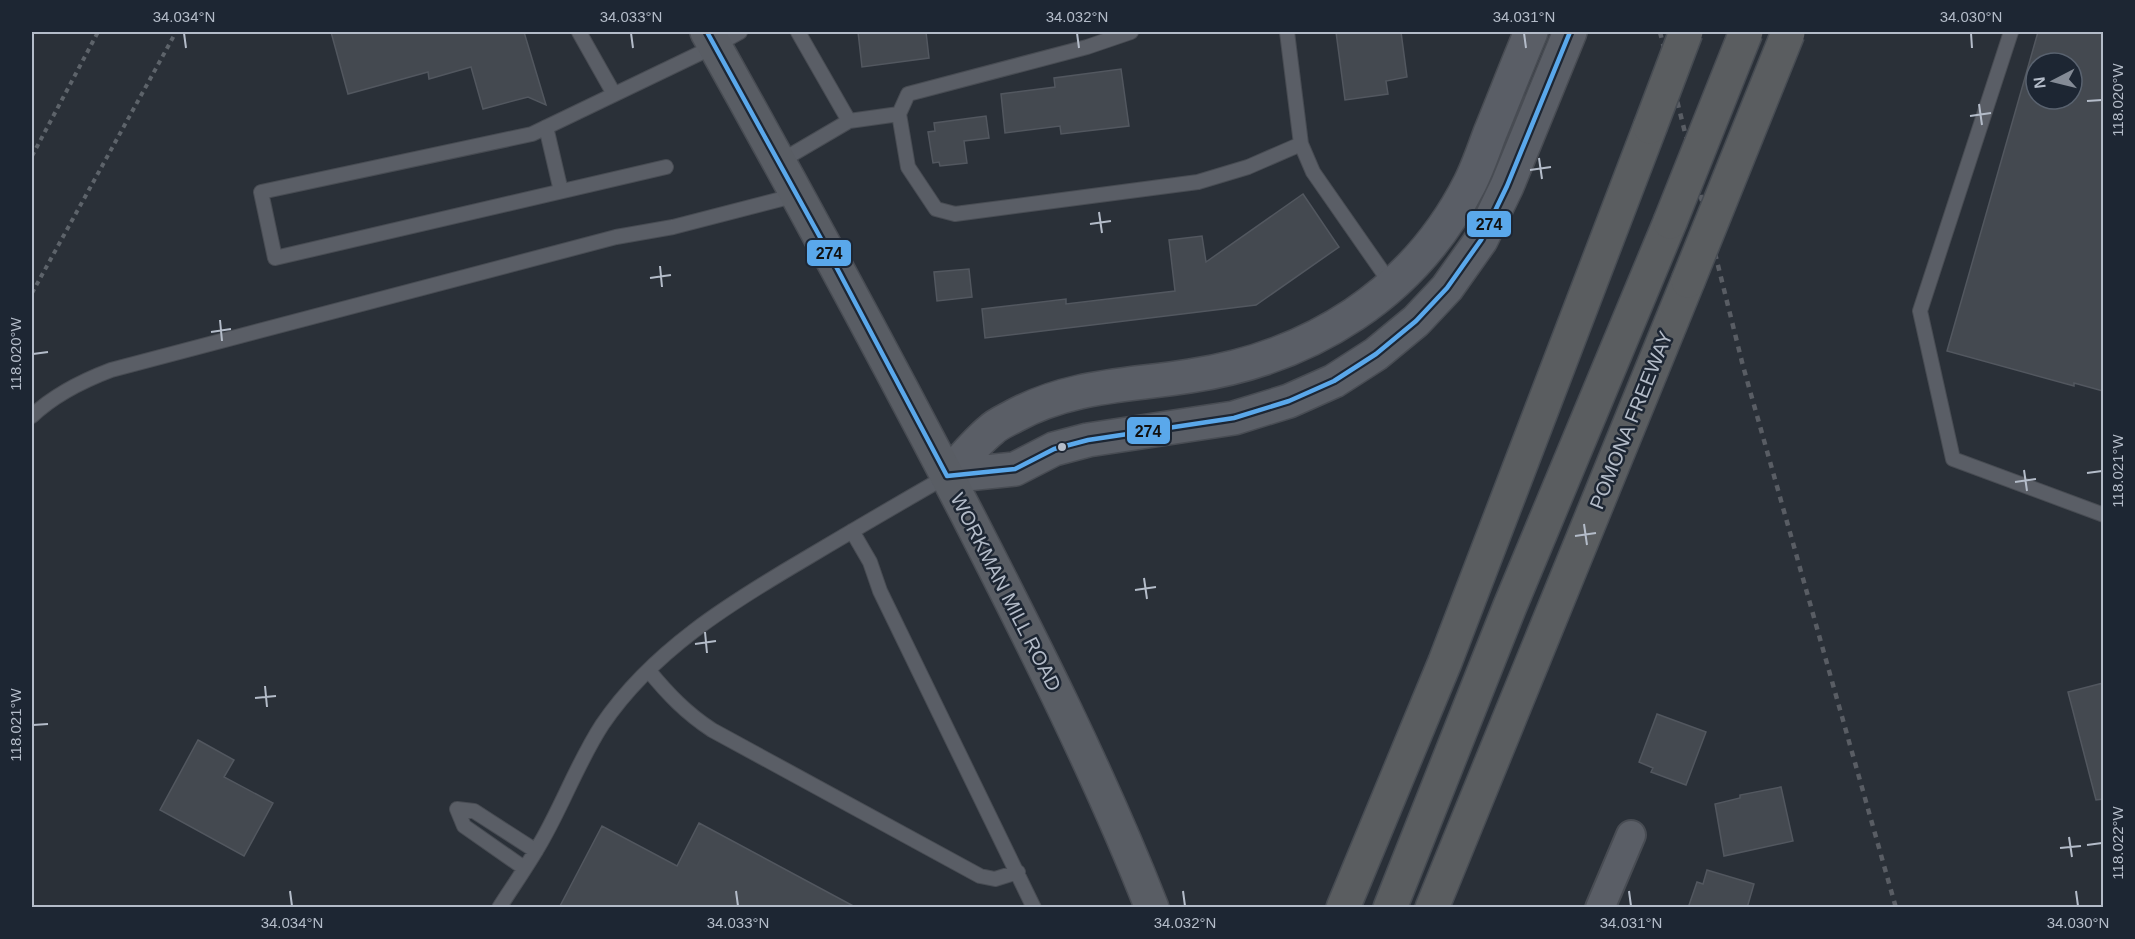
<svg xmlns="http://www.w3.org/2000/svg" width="2135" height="939" font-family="Helvetica,sans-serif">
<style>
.building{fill:#444950;stroke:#52575f;stroke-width:1.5;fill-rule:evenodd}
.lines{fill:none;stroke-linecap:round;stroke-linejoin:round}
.service-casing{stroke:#484c53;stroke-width:16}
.minor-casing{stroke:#484c53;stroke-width:32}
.tertiary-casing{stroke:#484c53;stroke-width:36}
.secondary-casing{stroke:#484c53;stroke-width:36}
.motorway-casing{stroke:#474c53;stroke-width:36}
.path{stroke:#5d636a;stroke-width:4;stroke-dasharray:4.5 4.5;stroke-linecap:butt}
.service{stroke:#5a5e66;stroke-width:14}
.minor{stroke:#5a5e66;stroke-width:28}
.tertiary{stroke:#5a5e66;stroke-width:33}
.secondary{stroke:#595d64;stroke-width:33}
.motorway{stroke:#5a5d60;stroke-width:33}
.rail{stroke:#595d64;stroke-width:4.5;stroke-dasharray:6 6;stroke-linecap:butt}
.motorway-bridge-casing{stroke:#474c53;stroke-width:36;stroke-linecap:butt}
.motorway-bridge{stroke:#5a5d60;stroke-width:33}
.bus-1-casing{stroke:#1d2633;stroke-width:9}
.bus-1{stroke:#5aa8eb;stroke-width:4.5}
.ticks{fill:none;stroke:#b4bcc9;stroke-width:2}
.bus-dot{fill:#b4bcc9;stroke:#1d2633;stroke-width:2}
.labels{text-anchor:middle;stroke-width:5;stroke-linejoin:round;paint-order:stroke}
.street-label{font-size:20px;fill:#b4bcc9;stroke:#1d2633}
.line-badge{stroke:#1d2633;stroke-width:2}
.pale-badge-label{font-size:16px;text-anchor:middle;font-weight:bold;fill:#111}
.neatline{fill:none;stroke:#b4bcc9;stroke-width:2}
.ticks-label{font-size:15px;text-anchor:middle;fill:#b4bcc9}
</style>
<rect width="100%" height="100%" fill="#2a3038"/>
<!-- building -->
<path class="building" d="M331,32H524L546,105L528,97L483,109L471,67L429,79L428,72L348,94Z
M858,32H926L929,58L862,67Z
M1336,32H1401L1407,77L1386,81L1388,94L1345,100Z
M2038,32H2103V391L2074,383V386L1947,351ZM2036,63H2072V99H2036Z
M1121,69L1129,126L1061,134L1060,126L1005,133L1001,94L1055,87L1054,78Z
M986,116L989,138L964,141L967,163L940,166L939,162L933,163L928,132L935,131L934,123Z
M1303,194L1339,247L1256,305L985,338L982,309L1066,299V304L1175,291L1169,240L1202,236L1206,262Z
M969,269L972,297L937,301L934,272Z
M2103,683V799L2096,800L2068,692Z
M1657,714L1706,732L1686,785L1651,772L1653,768L1639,762Z
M198,740L234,760L224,777L273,803L244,856L160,810Z
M1781,787L1793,841L1724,856L1715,804L1740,798V795Z
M699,823L857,908H559L602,826L677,866Z
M1707,870L1754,884L1747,908H1688L1697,882L1703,884Z"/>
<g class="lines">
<!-- service casing -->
<g class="service-casing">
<path id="service" d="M579,32L614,94
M1131,32L1087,47L908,94L899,114L908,167L936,209L955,214L1198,182L1248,167L1301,144
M1287,32L1301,144L1313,172L1391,284
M2011,32L1920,311L1953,459L2104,515
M849,121L899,114
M546,127L561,191
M779,162L849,121L798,32
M666,167L275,258L261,192L532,134L715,46L740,32
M32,416C54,395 82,381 111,370L616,237L673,227L797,195
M852,531L870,562L880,591L1034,908
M649,671C668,694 686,713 712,730L980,876L995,879L1018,872
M524,868L464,826L457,809L474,811L536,851
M499,908C513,886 528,865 541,842C563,804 578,762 602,725C652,651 730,603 805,559C852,531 900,503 947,476"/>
</g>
<!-- minor casing -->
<g class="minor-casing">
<path id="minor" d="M1600,908L1631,835"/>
</g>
<!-- tertiary casing -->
<g class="tertiary-casing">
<path id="tertiary" d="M947,476L1015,469L1054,449L1088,440L1234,418L1289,401L1334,381L1376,354L1416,321L1447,288L1481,240L1507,186L1570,32
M947,476C961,461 975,443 991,430C997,424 1007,420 1014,416C1071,385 1127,386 1190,376C1310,358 1414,294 1470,183C1478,167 1484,149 1490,133C1504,99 1517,65 1531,32"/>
</g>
<!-- secondary casing -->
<g class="secondary-casing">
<path id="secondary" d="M707,32C796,191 883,352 967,514C1033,643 1099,773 1152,908"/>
</g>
<!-- motorway casing -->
<g class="motorway-casing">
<path id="motorway" d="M1343,908L1445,662L1650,127
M1390,908L1510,606L1670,222
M1432,908L1688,281"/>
</g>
<!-- path -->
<path class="path" d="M32,156L98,32
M32,293L176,32"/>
<!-- service -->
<use href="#service" class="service"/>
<!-- minor -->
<use href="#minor" class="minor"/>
<!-- tertiary -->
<use href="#tertiary" class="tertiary"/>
<!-- secondary -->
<use href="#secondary" class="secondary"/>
<!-- motorway -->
<use href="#motorway" class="motorway"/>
<!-- rail -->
<path class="rail" d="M1660,32L1743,366L1896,908"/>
<!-- motorway-bridge casing -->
<g class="motorway-bridge-casing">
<path id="motorway-bridge" d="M1650,127L1686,32
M1670,222L1746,32
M1688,281L1788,33"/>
</g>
<!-- motorway-bridge -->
<use href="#motorway-bridge" class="motorway-bridge"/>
<!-- bus-1 casing -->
<g class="bus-1-casing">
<path id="bus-1" d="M707,32L831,257L947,476
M947,476L1015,469L1054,449L1088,440L1234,418L1289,401L1334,381L1376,354L1416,321L1447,288L1481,240L1507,186L1570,32"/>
</g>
<!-- bus-1 -->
<use href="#bus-1" class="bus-1"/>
</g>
<!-- ticks -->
<path class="ticks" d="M184,33L186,48M631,33L633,48M1077,33L1079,48M1524,33L1526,48M1971,33L1972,48M2087,101L2102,100M1979,104L1982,125M1970,116L1991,113M1539,158L1542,179M1530,170L1551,167M1099,212L1102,233M1090,224L1111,221M660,266L662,287M650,278L671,275M220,320L222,341M211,332L231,329M33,354L48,352M2024,470L2027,491M2087,473L2102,471M2015,482L2036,479M1584,524L1587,545M1575,536L1596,533M1144,578L1147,599M1135,590L1156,587M705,632L707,653M695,644L716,641M265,686L267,707M255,698L276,696M33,725L48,724M2069,837L2072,857M2087,845L2102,843M2060,848L2081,846M290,891L292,906M736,891L738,906M1183,891L1185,906M1629,891L1631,906M2076,891L2078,906"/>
<!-- markers -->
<circle class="bus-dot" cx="1062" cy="447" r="5"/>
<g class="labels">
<!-- street labels -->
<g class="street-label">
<text transform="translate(1631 420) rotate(-68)" y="7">POMONA FREEWAY</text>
<text transform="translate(1006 592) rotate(63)" y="7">WORKMAN MILL ROAD</text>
</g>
</g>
<g class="line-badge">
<rect x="1466" y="210" width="46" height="28" rx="6" fill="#5aa8eb"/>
<rect x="806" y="239" width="46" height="28" rx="6" fill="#5aa8eb"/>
<rect x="1126" y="416" width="45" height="29" rx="6" fill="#5aa8eb"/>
</g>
<g class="pale-badge-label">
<text x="1489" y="230">274</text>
<text x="829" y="259">274</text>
<text x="1148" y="437">274</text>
</g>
<!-- border -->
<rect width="2135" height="939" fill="none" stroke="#1d2633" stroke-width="66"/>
<!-- north arrow -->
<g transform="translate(2054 81) rotate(263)"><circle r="28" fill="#1d2633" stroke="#59626f" stroke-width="1.5"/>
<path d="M0-4.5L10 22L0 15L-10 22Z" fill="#848b96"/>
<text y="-9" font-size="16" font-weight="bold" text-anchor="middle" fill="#b4bcc9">N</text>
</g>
<rect x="33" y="33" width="2069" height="873" class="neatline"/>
<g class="ticks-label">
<text x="184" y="22">34.034°N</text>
<text x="631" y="22">34.033°N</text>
<text x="1077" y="22">34.032°N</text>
<text x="1524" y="22">34.031°N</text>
<text x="1971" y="22">34.030°N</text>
<text transform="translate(2118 100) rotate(-90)" y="5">118.020°W</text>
<text transform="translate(16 354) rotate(-90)" y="5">118.020°W</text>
<text transform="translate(2118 471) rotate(-90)" y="5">118.021°W</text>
<text transform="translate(16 725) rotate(-90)" y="5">118.021°W</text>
<text transform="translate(2118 843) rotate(-90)" y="5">118.022°W</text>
<text x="292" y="928">34.034°N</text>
<text x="738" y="928">34.033°N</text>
<text x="1185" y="928">34.032°N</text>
<text x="1631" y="928">34.031°N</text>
<text x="2078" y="928">34.030°N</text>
</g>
</svg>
